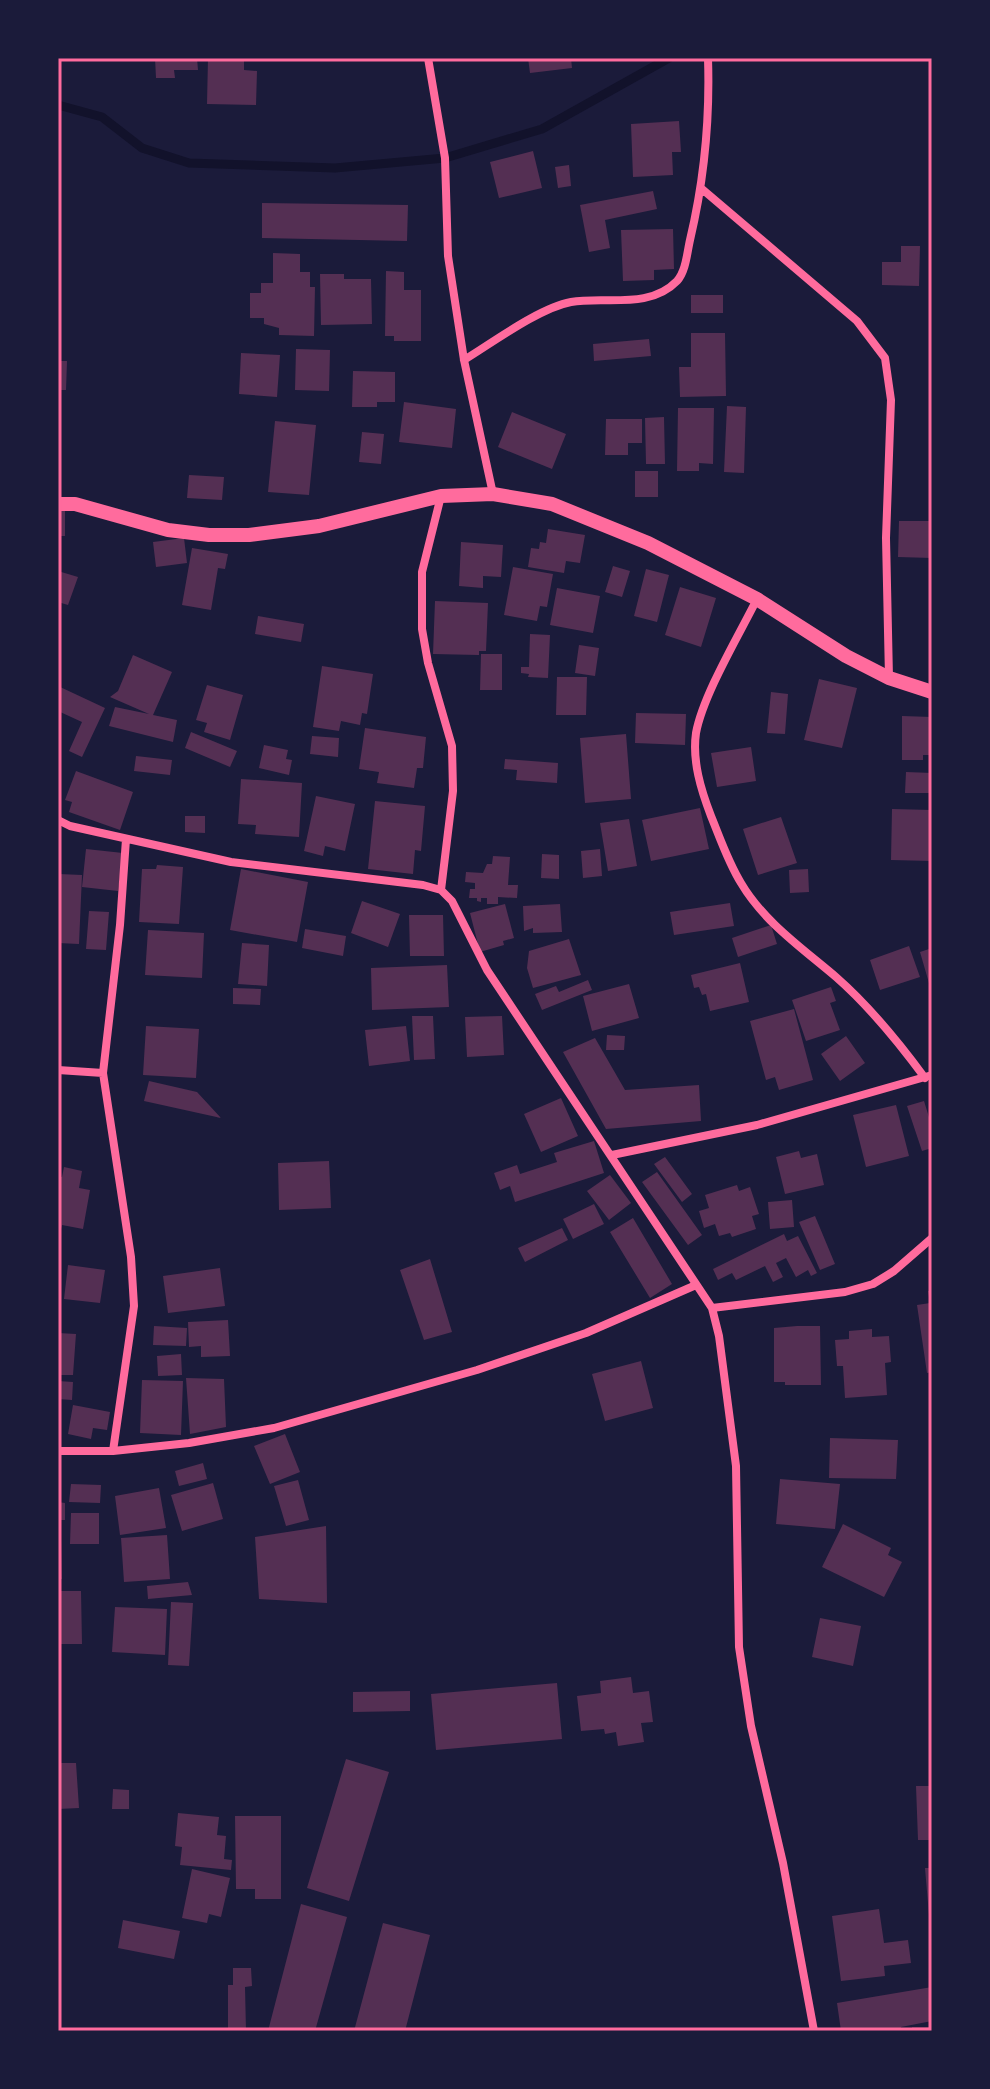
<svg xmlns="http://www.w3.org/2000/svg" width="990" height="2089" font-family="Overpass,sans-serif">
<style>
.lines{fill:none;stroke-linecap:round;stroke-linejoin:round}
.stream{stroke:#12122b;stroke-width:9}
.building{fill:#542f53}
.minor{stroke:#ff6b9d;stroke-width:8}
.tertiary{stroke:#ff6b9d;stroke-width:14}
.neatline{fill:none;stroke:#ff6b9d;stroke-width:3}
</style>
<rect width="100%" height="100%" fill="#1b1b3a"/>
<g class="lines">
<!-- stream -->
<path class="stream" d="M58,105L102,117L142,148L189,163L335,168L445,158L542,129L669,58"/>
</g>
<!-- building -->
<path class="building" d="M155,58H197L198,70H174L175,78H156Z
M208,58H244V70L257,71L256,105L207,104Z
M528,58H571L572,68L530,73Z
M679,121L681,152H672L673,175L633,177L631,124Z
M533,151L542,188L499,198L490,162Z
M569,165L571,186L558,188L555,167Z
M653,191L657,209L605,220L610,248L589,252L580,205Z
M262,203L408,205L407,241L262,238Z
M673,229L674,269L654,270V280L623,281L621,230Z
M901,246H920L919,286L882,285V262H901Z
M273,253L300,254V272H310V287H315L314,336L279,335V328L264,324V318H250V293H261V283H273Z
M386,271L404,272V290H421V341H394V336H385Z
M320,274H344V279H371L372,324L321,325Z
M691,295H723V313H691Z
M691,333H725L726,396L680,397L679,367H691Z
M649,339L651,356L594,361L593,344Z
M296,349L330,350L329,391L295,390Z
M241,353L280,355L277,397L239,394Z
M58,361H67L66,390H58Z
M353,371L395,372V402H377V407H352Z
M404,402L456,409L452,448L399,442Z
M727,406L746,407L744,473L724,472Z
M678,408H714L713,464L699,463V471H677Z
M512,412L566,434L552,469L498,447Z
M664,417L665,464H646L645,418Z
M606,419H642V443H628V455H605Z
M275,421L316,425L309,495L268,492Z
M362,432L384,434L381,464L359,462Z
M635,471H658V497H635Z
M189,475L224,477L222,500L187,498Z
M58,509H65V536H58Z
M899,521H932V558L898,557Z
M548,529L585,535L580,563L566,561L564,573L528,567L531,548L539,549L540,542L546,543Z
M184,538L187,563L156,567L153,542Z
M461,542L503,545L501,577L483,576V588L459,586Z
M192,548L228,554L225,569L218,568L211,610L182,605Z
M613,566L630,571L622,597L605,592Z
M513,567L553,574L547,607L540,606L537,621L504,615Z
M646,569L669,575L657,622L634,616Z
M58,571L78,577L68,605L58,602Z
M680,587L716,598L701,647L665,635Z
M557,588L600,596L593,633L550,625Z
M435,601L488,603L486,651H479V655L433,654Z
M258,616L304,624L301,642L255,634Z
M530,634L550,635L548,678L528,677L529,674L521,673V667H529Z
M579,645L599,648L595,676L575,673Z
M481,654H502V690H480Z
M133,655L172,672L153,715L177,720L173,742L109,726L115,707L149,714L110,697L118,691Z
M322,666L373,674L367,714L362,713L360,725L341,721L339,731L313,727Z
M557,677H587L586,715H556Z
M819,679L857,688L842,748L804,740Z
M207,685L243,695L230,740L204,732L207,723L196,720Z
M58,686L105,708L82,757L69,751L82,722L58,711Z
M771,692L788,694L785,734L767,733Z
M636,713L686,714L685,745L635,743Z
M902,716L932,717V755H923V760H902Z
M365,728L426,737L423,768H417L414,788L377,783L379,772L359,769Z
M191,732L237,751L230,767L185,748Z
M626,734L631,799L585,803L580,738Z
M312,736L339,738L338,757L310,754Z
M264,745L288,750L286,759L292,760L289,775L259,768Z
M751,747L756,781L717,787L711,753Z
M136,756L172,760L170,775L134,771Z
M505,759L558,763L557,783L516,780L517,770L504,769Z
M76,771L133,792L120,830L69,812L72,802L65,800Z
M906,772L932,773V793H905Z
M241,779L302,783L299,837L255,834L256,825L238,824Z
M316,796L355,804L345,851L325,846L323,856L304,851Z
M375,801L425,806L421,851L415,850L413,874L368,869Z
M700,808L709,849L651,861L642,820Z
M892,809L932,810V861L891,860Z
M185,816H205V833L185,832Z
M781,817L797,863L758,875L743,829Z
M629,819L637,866L608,871L600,823Z
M86,849L123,853L118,891L82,887Z
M600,849L602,876L583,878L581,851Z
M542,854L559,855V879L541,878Z
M493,856L510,857L508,885H518L517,898L498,897V904H487V898H481V902L477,901V898H469L470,889H475V883L465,882L466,872L483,873L487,864H492Z
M157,865L183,867L179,924L139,922L142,869H156Z
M241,869L308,882L297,942L230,930Z
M808,869L809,892L790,893L789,870Z
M59,874L82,875L79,944L58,943Z
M362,901L400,914L388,947L351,933Z
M730,903L734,926L674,935L670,912Z
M505,904L514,938L503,941L504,945L480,952L470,913Z
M560,904L562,932L533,933V928L524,931L523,906Z
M89,911L109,912L106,950L86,949Z
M409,915H443L444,956H410Z
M771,925L777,944L738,957L732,938Z
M305,929L346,936L343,956L302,948Z
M148,930L204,933L202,978L145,975Z
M569,939L581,975L533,988L527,968L529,951Z
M242,943L269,945L267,986L238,984Z
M909,946L920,977L880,990L870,960Z
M932,948V990H931L920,952Z
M740,963L749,1002L710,1011L706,994L702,995L699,987L694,988L691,975Z
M447,965L449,1007L372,1010L371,968Z
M588,980L592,990L542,1010L535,994L556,986L559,992Z
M629,984L639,1018L592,1031L583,996Z
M831,987L836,1001L830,1003L840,1030L806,1041L792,1000Z
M233,988L261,989L260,1005L233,1004Z
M794,1009L813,1080L779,1090L775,1077L766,1080L750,1021Z
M412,1016H433L435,1059L414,1060Z
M502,1016L504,1055L467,1057L465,1017Z
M146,1026L199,1029L196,1078L143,1075Z
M406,1026L410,1061L369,1066L365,1030Z
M607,1035L625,1036L624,1050H606Z
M846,1036L865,1063L840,1081L821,1054Z
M595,1038L625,1090L699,1085L701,1121L606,1129L563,1052Z
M149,1081L197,1092L221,1118L144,1101Z
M561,1098L578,1136L541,1152L524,1114Z
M924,1101L932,1127V1148L922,1151L907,1106Z
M896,1105L909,1156L866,1167L853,1115Z
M594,1141L604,1173L515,1202L510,1186L500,1190L494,1173L517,1165L520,1174L557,1162L554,1153Z
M799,1151L801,1158L817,1154L824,1185L785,1194L776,1157Z
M665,1157L692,1194L682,1202L654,1164Z
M329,1161L331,1208L279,1210L278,1163Z
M64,1167L82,1171L79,1188L90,1190L83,1229L62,1225L59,1237L58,1176L62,1177Z
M657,1172L702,1235L688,1245L642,1182Z
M610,1175L631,1203L609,1220L587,1191Z
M737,1185L739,1191L750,1187L759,1214L752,1216L756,1229L732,1237L730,1233L719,1236L715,1224L704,1228L699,1211L709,1208L705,1195Z
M792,1200L794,1227L770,1229L768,1202Z
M594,1204L604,1224L573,1239L563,1219Z
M815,1216L835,1264L820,1270L799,1222Z
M633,1218L672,1284L650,1298L610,1232Z
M562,1228L568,1240L525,1262L518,1248Z
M784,1234L787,1241L798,1236L817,1273L811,1276L808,1270L796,1277L786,1258L776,1263L783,1277L773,1282L765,1266L736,1280L732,1273L718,1280L713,1269Z
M430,1259L452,1332L424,1340L400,1270Z
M68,1265L105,1270L100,1303L64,1299Z
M220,1268L225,1306L168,1313L163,1276Z
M928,1291H932V1372L927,1373L917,1305L930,1303Z
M228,1320L230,1356L201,1357V1346L189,1347L188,1322Z
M154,1326L187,1328L186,1346L153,1345Z
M797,1326H820L821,1385H785V1382H774V1328Z
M872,1329V1337L889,1336L891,1362L885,1363L887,1395L845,1398L843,1366H837L835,1340L849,1339V1331Z
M58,1333L76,1334L73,1375H58Z
M181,1354L182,1375L158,1376L157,1356Z
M641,1361L653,1408L605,1421L592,1374Z
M186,1378L224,1379L226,1427L190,1434Z
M142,1380L183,1381L181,1435L140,1433Z
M58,1381L73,1382L72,1400L58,1399Z
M73,1405L110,1412L107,1430L93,1428L91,1439L68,1434Z
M285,1434L300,1472L270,1484L254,1446Z
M830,1438L898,1440L896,1479L829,1478Z
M203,1463L207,1479L179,1486L175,1471Z
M780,1479L840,1484L835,1529L776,1524Z
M298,1480L309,1520L286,1526L274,1486Z
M213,1483L223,1519L182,1531L171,1495Z
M71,1484L101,1485L100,1503L69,1502Z
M159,1488L166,1528L120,1535L115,1496Z
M58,1502L65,1503V1520H58Z
M71,1513H99V1544H70Z
M843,1524L891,1548L888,1555L902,1562L884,1597L822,1567Z
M326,1526L327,1603L259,1599L255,1537Z
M167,1535L170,1579L124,1582L121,1538Z
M58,1540H61L62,1579H58Z
M188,1582L192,1595L148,1599L147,1586Z
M58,1591H81L82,1644H58Z
M171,1602L193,1603L189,1666L168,1665Z
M115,1607L167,1609L165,1655L112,1652Z
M820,1618L861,1626L853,1666L812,1657Z
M631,1677L633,1693L649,1691L653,1722L641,1723L644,1742L618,1746L616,1732L605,1734L604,1729L581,1731L577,1696L601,1693L600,1681Z
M557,1683L562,1739L436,1750L431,1694Z
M410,1691V1711L353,1712V1692Z
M346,1759L389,1772L349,1901L307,1888Z
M58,1763H76L79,1808L58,1809Z
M916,1786H932V1840H918Z
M113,1789L129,1790V1809H112Z
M178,1813L219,1817L217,1835L226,1836L224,1859L232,1860L231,1870L180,1865L182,1847L175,1846Z
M235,1816H281V1899H255V1889H236Z
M925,1868H932V1914L929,1915Z
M192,1869L230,1878L221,1917L209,1914L207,1923L182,1918Z
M301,1904L347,1917L315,2031H268Z
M879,1909L884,1943L908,1940L911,1963L884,1966L885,1976L841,1981L832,1916Z
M123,1920L180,1931L174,1959L118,1948Z
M383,1923L430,1935L405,2031H354Z
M233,1968H251L252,1986L245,1987L246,2031H228V1985H233Z
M932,1987V2021L901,2027V2031H841L837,2003Z
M912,2027H932V2031H912Z"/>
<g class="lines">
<!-- minor -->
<path class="minor" d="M428,58L445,158L448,256L464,360L493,494
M702,189L857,321L885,358L891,400L886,538L889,678
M464,360C492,343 539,308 571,302C605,296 649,310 677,281C686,271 687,253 690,240C704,181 710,119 708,58
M757,599C739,635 703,695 696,733C692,761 701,790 711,816C720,838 728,862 741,883C764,922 802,948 836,977C868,1005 900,1044 925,1078
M58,820L70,826L231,862L423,885L441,890L452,901L487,970L712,1308L719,1336L736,1466L739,1647L751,1726L783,1863L814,2031
M441,890L453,791L452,746L428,663L422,629V572L441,496
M58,1070L103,1073
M612,1155L757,1125L932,1075
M712,1308L845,1292L873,1284L894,1271L932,1238
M58,1451H113L189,1443L274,1428L477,1370L586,1333L696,1285
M113,1451L134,1306L131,1257L103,1073L120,925L126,839"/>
<!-- tertiary -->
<path class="tertiary" d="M58,504H75L168,530L209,535H249L319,526L441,496L493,494L552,504L648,543L757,599L846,656L889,678L932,692"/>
</g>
<!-- border -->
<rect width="990" height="2089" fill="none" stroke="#1b1b3a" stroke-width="120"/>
<rect x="60" y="60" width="870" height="1969" class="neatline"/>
</svg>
